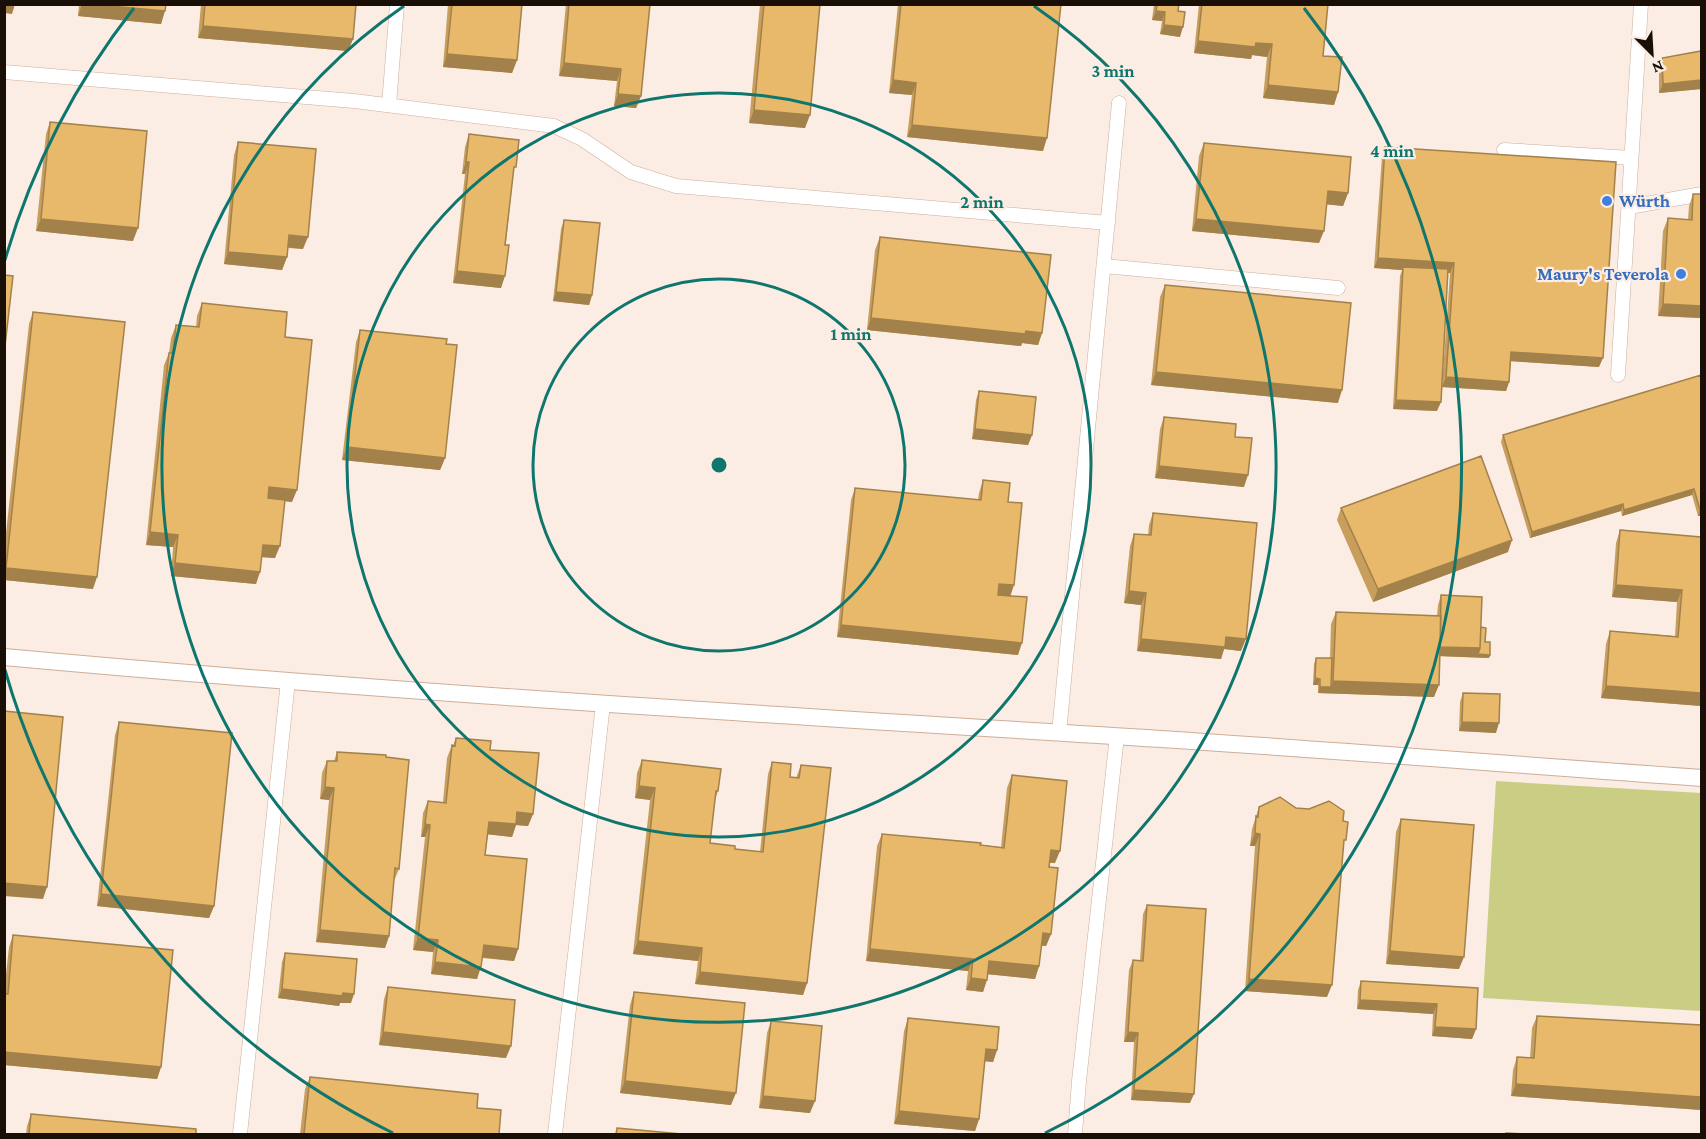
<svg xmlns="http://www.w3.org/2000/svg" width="1706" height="1139" font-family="'Crimson Pro',serif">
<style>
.green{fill:#c9ce84}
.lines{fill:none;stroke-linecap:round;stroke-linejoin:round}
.minor-casing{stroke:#ceae98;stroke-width:15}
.tertiary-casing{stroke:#ceae98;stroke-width:18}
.minor{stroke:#fff;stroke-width:14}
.tertiary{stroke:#fff;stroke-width:16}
.wall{fill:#c89e5c}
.shaded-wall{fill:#a2814b}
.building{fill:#e8b86b;stroke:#a2814b;stroke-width:1.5}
.ring{fill:none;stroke:#0f766e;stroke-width:3}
.shop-dot{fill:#3f7fe0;stroke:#fbede4;stroke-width:2}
.labels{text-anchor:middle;stroke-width:4.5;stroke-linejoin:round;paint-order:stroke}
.shop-label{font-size:18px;font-weight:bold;fill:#366cbe;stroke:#fbede4;text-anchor:start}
.centre{fill:#0f766e;stroke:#fbede4;stroke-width:3}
.ring-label{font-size:18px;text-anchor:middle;font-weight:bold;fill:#0f766e;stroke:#fbede4;stroke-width:4.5;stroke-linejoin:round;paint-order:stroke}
</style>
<rect width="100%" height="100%" fill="#fbede4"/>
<!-- green -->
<path class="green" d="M1496,781L1701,793V1011L1483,998Z"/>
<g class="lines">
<!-- minor casing -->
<g class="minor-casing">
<path id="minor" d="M4,72L354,101L554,126L582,139L631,172L676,186L1108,223
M389,105L397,4
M1504,150L1631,158
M1629,207L1702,194
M1104,266L1338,288
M1618,375L1641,4
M1059,733L1119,103
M240,1134L288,681
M555,1134L603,704
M1075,1134L1079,1081L1117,736"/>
</g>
<!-- tertiary casing -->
<g class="tertiary-casing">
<path id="tertiary" d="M4,657C374,691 743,713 1113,736C1309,748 1505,764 1702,778"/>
</g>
<!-- minor -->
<use href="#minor" class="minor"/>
<!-- tertiary -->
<use href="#tertiary" class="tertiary"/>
</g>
<!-- wall -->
<path class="wall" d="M79,4H166L161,24L78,16Z
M201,4H356L353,39L348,51L198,38Z
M448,4H522L517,60L512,73L443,67Z
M566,4H650L641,96L636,108L614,106L617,81L559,76Z
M760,4H820L805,128L749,123Z
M898,4H1061L1043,151L907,137L912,95L889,93Z
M1154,4H1179L1178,11L1180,37L1160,34L1162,21L1152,20Z
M1199,4H1328L1323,56L1338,92L1334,105L1263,98L1267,57L1252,55L1251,59L1194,53Z
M1701,51V89L1659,93V67L1662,58Z
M50,122L133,241L36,231L46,134Z
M469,134L513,177L501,288L453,283L465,174H462L465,147Z
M238,142L303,249L288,248L287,257L282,270L224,264L234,155Z
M1204,143L1348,193L1343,206L1326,204L1319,243L1192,231L1199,156Z
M1385,147L1599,367L1511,361L1509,382L1506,391L1442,387L1450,273H1447L1437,411L1393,409L1400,276L1402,270L1374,268L1382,156Z
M1693,194L1701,318L1658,316L1663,231L1668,218L1688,220L1689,206Z
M564,220L592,295L589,305L553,301L561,229Z
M880,237L1042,333L1038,345L1022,343L1021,346L867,330L875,250Z
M1165,285L1338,403L1151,385L1160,297Z
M202,303L285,337L292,502L285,501L275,558L262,557L256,584L171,576L173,547L146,545L164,365L169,353L171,338L176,325L196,327L197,316Z
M33,312L93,589L4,580V551L29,324Z
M360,330L446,344L445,458L440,470L342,460L356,342Z
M1701,375V516H1698L1692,495L1622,516L1621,511L1530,538L1501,442L1503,435Z
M979,391L1032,435L1028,445L972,439L976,400Z
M1164,417L1235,437L1244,487L1155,478L1160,429Z
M983,480L1008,502L1010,596L1018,655L837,637L851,500L855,488L978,500L979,493Z
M1341,508L1508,552L1373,602L1337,520Z
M1153,513L1241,651L1224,649L1221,659L1137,651L1141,605L1124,603L1130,546L1134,534L1148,535L1149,525Z
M1620,530L1701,537V706L1601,698L1606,644L1610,631L1675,636L1677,602L1612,597L1616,543Z
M1441,595L1481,627L1490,655L1489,658L1440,656L1434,697L1318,693V685H1313L1314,664L1316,658H1330L1331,624L1336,612L1437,616L1438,605Z
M1463,693L1496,733L1459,731L1460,702Z
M119,722L214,906L209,918L97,906L115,735Z
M456,738L490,750L533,814L528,826L516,825L512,837L488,834L485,855L518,949L514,961L482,958L477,979L431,974L433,952L413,950L425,837H421L423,813L428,801L443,802L447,758L452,745L453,746Z
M337,752L399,869L394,881L389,936L385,948L316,942L329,800L320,799L322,773L327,761H334Z
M642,760L718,791L715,800L710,843L735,849L760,852L768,774L772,762L790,777L796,778L801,765L807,983L803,995L695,984L698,961L633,954L650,800L635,798L637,773Z
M1012,775L1055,863H1050L1051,934L1046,946H1041L1039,966L1035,979L988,974L983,992L966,990L968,971L866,961L877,846L882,834L1001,847L1007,788Z
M1259,807L1343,850L1327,997L1245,991L1255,846H1250L1252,829Z
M1401,819L1459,969L1386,964L1396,832Z
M1147,905L1190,1103L1131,1100L1134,1042H1124L1129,970L1133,960L1140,961L1143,914Z
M13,935L161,1067L157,1079L4,1065V992L9,947Z
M285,953L351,1003H340L339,1006L278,998L282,962Z
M1361,981L1478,988L1476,1029L1472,1039L1432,1036L1433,1014L1357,1009L1358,990Z
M388,987L506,1058L379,1045L384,999Z
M634,992L731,1105L620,1093L630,1005Z
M1537,1016L1701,1025V1110L1511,1096L1513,1070L1517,1057L1530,1058L1532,1028Z
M908,1018L997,1050L993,1062L985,1061L979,1119L975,1131L894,1124L904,1031Z
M771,1021L810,1113L759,1108L767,1033Z
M310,1077L477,1108L499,1134H300L305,1089Z
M31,1114L196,1134H26L27,1126Z"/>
<!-- shaded-wall -->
<path class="shaded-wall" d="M4,4H15L12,14L4,13Z
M82,4H88L165,11L161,24L78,16Z
M1156,11L1165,12L1162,21L1152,20Z
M1164,25L1183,27L1180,37L1160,34Z
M203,26L353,39L348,51L198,38Z
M1198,41L1256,43L1272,44L1267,57L1252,55L1251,59L1194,53Z
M447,54L517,60L512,73L443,67Z
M564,63L621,69L617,81L559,76Z
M893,80L916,83L912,95L889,93Z
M1701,80V89L1659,93L1663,84Z
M1268,85L1338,92L1334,105L1263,98Z
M618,94L641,96L636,108L614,106Z
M754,110L810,115L805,128L749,123Z
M912,125L1047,138L1043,151L907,137Z
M466,162H469L465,174H462Z
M1328,191L1348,193L1343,206L1323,204Z
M41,219L138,228L133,241L36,231Z
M1196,219L1324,231L1319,243L1192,231Z
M289,235L308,237L303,249L284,247Z
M228,252L287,257L282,270L224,264Z
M1378,258L1454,263L1450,273L1403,270V267L1402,270L1374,268Z
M457,271L505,276L501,288L453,283Z
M556,292L592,295L589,305L553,301Z
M1663,304L1701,306V318L1658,316Z
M871,318L1026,331L1042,333L1038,345L1022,343L1021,346L867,330Z
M1511,352L1603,358L1599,367L1508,361Z
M1156,372L1342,390L1338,403L1151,385Z
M1446,377L1509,382L1506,391L1442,387Z
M1396,400L1441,402L1437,411L1393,409Z
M975,429L1032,435L1028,445L972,439Z
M347,447L445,458L440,470L342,460Z
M1159,466L1248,475L1244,487L1155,478Z
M269,487L297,490L292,502L264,499Z
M1694,489L1692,495L1622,516L1624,510Z
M1623,504L1621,511L1530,538L1532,532Z
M1700,510H1701V516H1698Z
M150,532L178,535L173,547L146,545Z
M1512,540L1508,552L1373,602L1378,589Z
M263,545L280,546L275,558L259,557Z
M175,563L260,572L256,584L171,576Z
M6,568L97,577L93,589L4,580V572Z
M999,584L1014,585L1010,597L995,596Z
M1616,585L1682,590L1677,602L1612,597Z
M1129,591L1146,593L1141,605L1124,603Z
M841,625L1022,643L1018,655L837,637Z
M1226,637L1246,639L1241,651L1224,649L1221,659L1137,651L1141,639Z
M1439,647L1480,648L1490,655L1489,658L1436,656Z
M1315,678L1320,679L1318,685H1313Z
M1333,681L1439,685L1434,697L1318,693L1320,687H1331Z
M1606,686L1701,693V706L1601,698Z
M1462,722L1499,723L1496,733L1459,731Z
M639,786L655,788L650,800L635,798Z
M325,787L334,788L329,800L320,799Z
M517,812L533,814L528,826L516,825L512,837L484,834L489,822Z
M425,824L430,825L425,837H421Z
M1255,833L1260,834L1255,846H1250Z
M1051,850L1060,851L1055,863L1046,862Z
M4,883L47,887L43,899L4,896Z
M101,894L214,906L209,918L97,906Z
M320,930L389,936L385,948L316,942Z
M1043,933L1051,934L1046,946L1038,945Z
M418,938L438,940L433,952L413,950Z
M638,941L702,948L698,961L633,954Z
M484,945L518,949L514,961L479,957Z
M870,949L973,959L968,971L866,961Z
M1390,951L1464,957L1459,969L1386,964Z
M989,961L1039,966L1035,979L985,974Z
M435,962L481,967L477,979L431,974Z
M700,972L807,983L803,995L695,984Z
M971,978L987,980L983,992L966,990Z
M1249,979L1332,985L1327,997L1245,991Z
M282,989L343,993L354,994L351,1003H340L339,1006L278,998Z
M1360,1000L1437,1004L1433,1014L1357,1009Z
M1435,1027L1476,1029L1472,1039L1432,1036Z
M383,1032L511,1046L506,1058L379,1045Z
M1128,1032L1138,1033L1134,1042H1124Z
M986,1049L997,1050L993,1062L982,1061Z
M4,1052L161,1067L157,1079L4,1065Z
M625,1081L736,1093L731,1105L620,1093Z
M1516,1084L1701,1097V1110L1511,1096Z
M1134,1090L1194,1094L1190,1103L1131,1100Z
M763,1096L815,1101L810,1113L759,1108Z
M899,1111L979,1119L975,1131L894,1124Z"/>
<!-- building -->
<path class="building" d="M88,4H166L165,11Z
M205,4H356L353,39L203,26Z
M452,4H522L517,60L447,54Z
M569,4H650L641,96L618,94L621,69L564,63Z
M764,4H820L810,115L754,110Z
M901,4H1061L1047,138L912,125L916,83L893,80Z
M1157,4H1179L1178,11L1185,12L1183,27L1164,25L1165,12L1156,11Z
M1202,4H1328L1323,56L1342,57L1338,92L1268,85L1272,44L1256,43L1255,47L1198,41Z
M1701,51V80L1663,84L1662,58Z
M50,122L147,131L138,228L41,219Z
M469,134L519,140L516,167H514L505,245H509L505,276L457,271L469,162H466Z
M238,142L316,149L308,237L289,235L287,257L228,252Z
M1204,143L1351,157L1348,193L1328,191L1324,231L1196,219Z
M1385,147L1616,162L1603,358L1511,352L1509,382L1446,377L1454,263L1378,258Z
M1693,194H1701V306L1663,304L1668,218L1692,220Z
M564,220L600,223L592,295L556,292Z
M880,237L1051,255L1042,333L1026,331L1025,334L871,318Z
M1403,267L1448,269L1441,402L1396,400Z
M4,275L13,276L4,355Z
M1165,285L1351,303L1342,390L1156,372Z
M202,303L287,312L285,337L312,340L297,490L269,487L268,498L285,500L280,546L263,545L260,572L175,563L178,535L150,532L169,353H173L176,325L199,327Z
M33,312L125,322L97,577L6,568Z
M360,330L447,339L446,344L457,345L445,458L347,447Z
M1701,375V510H1700L1694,489L1624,510L1623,504L1532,532L1503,435Z
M979,391L1036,397L1032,435L975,429Z
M1164,417L1236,424L1235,437L1252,438L1248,475L1159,466Z
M1481,456L1512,540L1378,589L1341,508Z
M983,480L1010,483L1008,502L1022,503L1014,585L999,584L998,595L1027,597L1022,643L841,625L855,488L981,500Z
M1153,513L1257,523L1246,639L1226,637L1225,647L1141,639L1146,593L1129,591L1134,534L1151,535Z
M1620,530L1701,537V693L1606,686L1610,631L1678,637L1682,590L1616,585Z
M1441,595L1482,597L1480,648L1440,647Z
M1336,612L1441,616L1439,685L1333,681Z
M1481,627L1486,628L1485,642H1490V655L1478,654L1480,648Z
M1316,658H1332L1331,687H1320V679L1315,678Z
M1463,693L1500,694L1499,723L1462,722Z
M4,711L63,717L47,887L4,883Z
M119,722L232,733L214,906L101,894Z
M456,738L491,741L490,750L539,753L533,814L517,812L516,824L489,822L485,855L527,859L518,949L484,945L481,967L435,962L438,940L418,938L430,825L425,824L428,801L446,803L452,745L455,746Z
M337,752L386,755V757L409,760L399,869L395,868L389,936L320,930L334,788L325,787L327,761H337Z
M642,760L721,769L718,791H716L710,843L735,846V849L763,852L772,762L791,764L790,777L799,778L801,765L831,768L807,983L700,972L702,948L638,941L655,788L639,786Z
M1012,775L1067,781L1060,851L1051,850L1049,867L1058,868L1051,934L1043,933L1039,966L989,961L987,980L971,978L973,959L870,949L882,834L981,843L980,845L1004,848Z
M1280,797L1296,808L1309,809L1329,801L1344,811L1343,821L1348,822L1346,840H1344L1332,985L1249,979L1260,834L1255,833L1256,816L1258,817L1259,807Z
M1401,819L1474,825L1464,957L1390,951Z
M1147,905L1206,909L1194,1094L1134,1090L1138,1033L1128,1032L1133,960L1143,961Z
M13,935L173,950L161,1067L4,1052V994H8Z
M285,953L357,959L354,994L343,993L342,996L282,989Z
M1361,981L1478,988L1476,1029L1435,1027L1437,1004L1360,1000Z
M388,987L515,1000L511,1046L383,1032Z
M634,992L745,1003L736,1093L625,1081Z
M1537,1016L1701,1025V1097L1516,1084L1517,1057L1534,1058Z
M908,1018L999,1027L997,1050L986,1049L979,1119L899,1111Z
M771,1021L822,1026L815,1101L763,1096Z
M310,1077L478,1094L477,1108L501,1110L499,1134H304Z
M31,1114L196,1129V1134H29Z
M617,1128L682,1134H616Z
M1506,1133L1528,1134H1506Z"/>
<!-- distance rings -->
<g class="ring">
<circle cx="719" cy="465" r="186"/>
<circle cx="719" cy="465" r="372"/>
<path d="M1034 6A557 557 0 1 1 404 6"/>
<path d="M393 1133A743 743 0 0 1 5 670M5 260A743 743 0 0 1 134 8M1304 8A743 743 0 0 1 1045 1133"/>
</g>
<!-- markers -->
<g class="shop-dot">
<circle cx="1607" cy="201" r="6"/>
<circle cx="1681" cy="274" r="6"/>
</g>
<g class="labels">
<!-- shop labels -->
<g class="shop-label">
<text x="1619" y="207">Würth</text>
<text x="1669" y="280" text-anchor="end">Maury's Teverola</text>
</g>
</g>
<circle cx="719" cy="465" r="9" class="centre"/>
<g class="ring-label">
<text x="1113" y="77">3 min</text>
<text x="1392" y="157">4 min</text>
<text x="982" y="208">2 min</text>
<text x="851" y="340">1 min</text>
</g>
<!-- border -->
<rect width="1706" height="1139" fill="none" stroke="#1a0f07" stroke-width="12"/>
<!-- north arrow -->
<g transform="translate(1652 54) rotate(156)" stroke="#fbede4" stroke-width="4.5" paint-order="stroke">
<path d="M0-4.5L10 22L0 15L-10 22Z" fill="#1a0f07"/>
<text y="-9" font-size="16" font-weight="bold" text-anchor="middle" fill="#1a0f07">N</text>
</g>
</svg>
